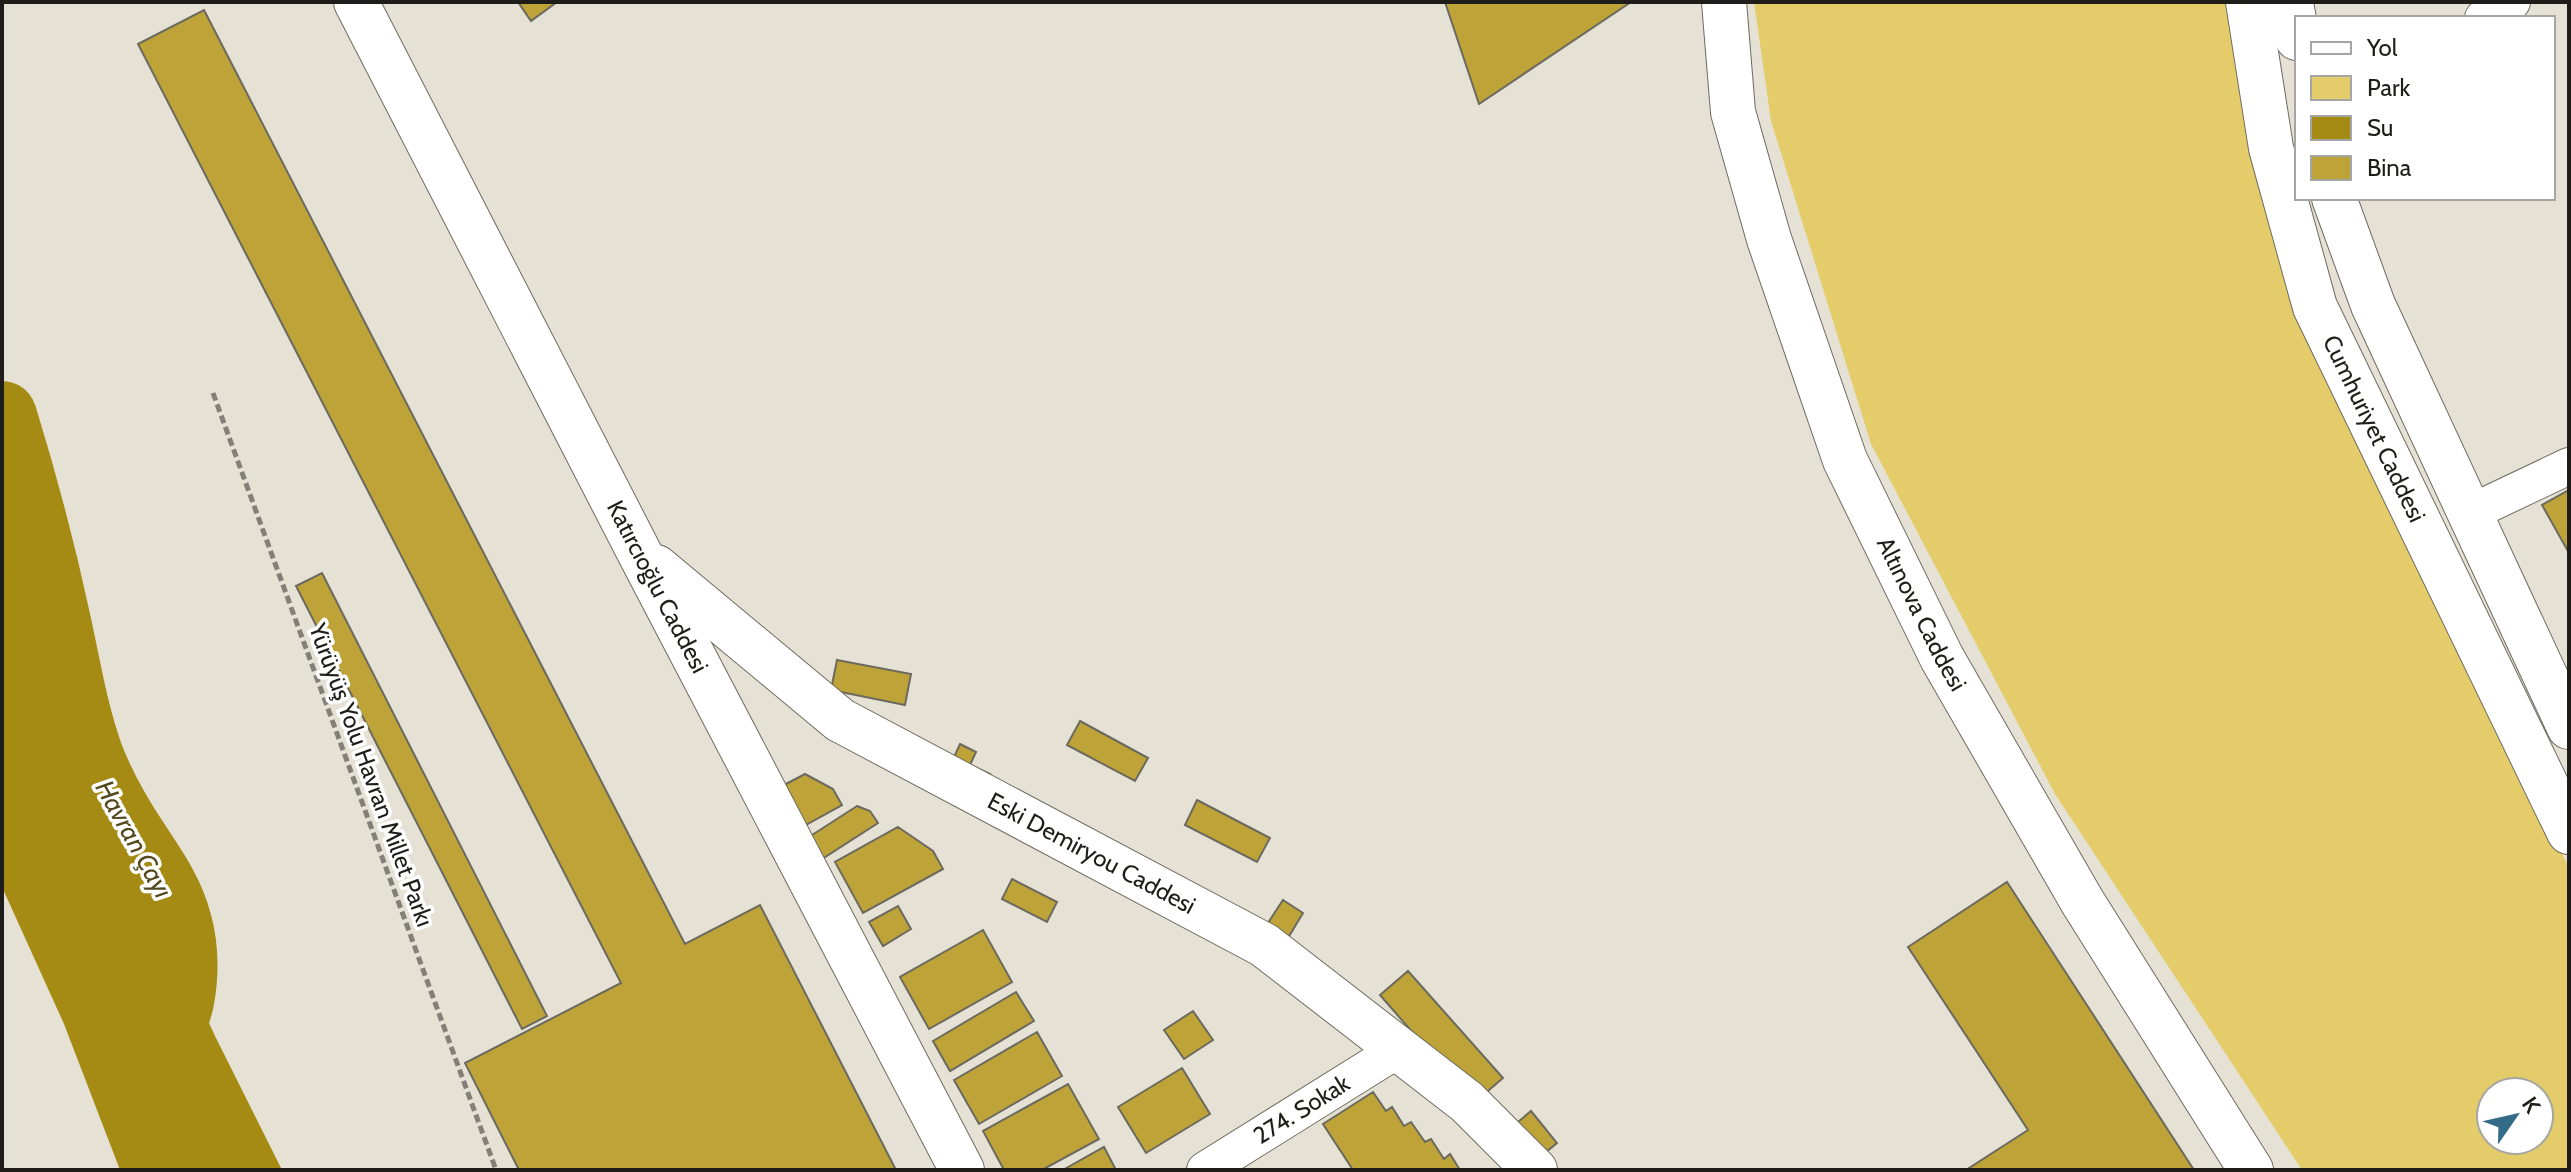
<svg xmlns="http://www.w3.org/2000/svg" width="2571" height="1172" font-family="Cabin,sans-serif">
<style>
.green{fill:#e5cc6b;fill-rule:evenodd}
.water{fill:#a58b14}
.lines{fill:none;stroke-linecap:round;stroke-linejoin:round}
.river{stroke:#a58b14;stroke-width:70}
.building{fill:#bea438;stroke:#6c695e;stroke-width:2}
.street-casing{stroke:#6e6b60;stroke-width:38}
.secondary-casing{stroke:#6e6b60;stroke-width:46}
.primary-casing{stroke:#6e6b60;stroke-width:46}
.path{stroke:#828078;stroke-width:5;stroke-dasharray:8 4;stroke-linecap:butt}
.street{stroke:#fff;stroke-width:36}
.secondary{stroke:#fff;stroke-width:44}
.primary{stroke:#fff;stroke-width:44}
.labels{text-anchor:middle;stroke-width:7;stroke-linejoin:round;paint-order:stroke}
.street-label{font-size:24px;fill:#1e1d19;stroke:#fff}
.water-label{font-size:26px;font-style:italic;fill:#53481d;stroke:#fff}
</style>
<rect width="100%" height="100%" fill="#e5e2d5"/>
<!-- green -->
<path class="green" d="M1754,2H2233L2357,427L2569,868V1170H2302L2055,794L1871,444L1771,121ZM2491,1092H2539V1140H2491Z"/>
<!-- water -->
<path class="water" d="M2,512L47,610L111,810L215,1036L282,1170H120L64,1024L2,887Z"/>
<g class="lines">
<!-- river -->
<path class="river" d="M2,416C23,484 41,552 56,622C66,667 73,713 89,757C101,788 117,816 135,843C152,869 169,892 177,923C184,949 184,975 179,1001C177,1011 172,1021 171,1031C170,1078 187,1129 209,1170"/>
</g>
<!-- building -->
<path class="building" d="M518,2H557L531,21Z
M1445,2H1631L1479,104Z
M204,10L685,944L760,905L896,1170H519L465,1063L621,983L138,44Z
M2569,490V553L2542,505Z
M322,573L547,1016L522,1029L296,586Z
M837,660L911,674L905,705L831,690Z
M1080,721L1148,758L1135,781L1067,745Z
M960,744L976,752L970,765L990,774L984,786L948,770Z
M805,774L833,789L842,805L806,825L784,785Z
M1197,800L1270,838L1257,862L1185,825Z
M857,806L870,811L878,823L822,859L809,837Z
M898,827L933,851L943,869L863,913L835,862Z
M1012,879L1057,902L1047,922L1002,899Z
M2007,882L2194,1170H1966L2028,1130L1908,947Z
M1283,900L1303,913L1282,948L1260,935Z
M898,906L911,929L883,946L869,922Z
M983,930L1012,982L929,1029L900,977Z
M1408,971L1503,1078L1474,1103L1380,995Z
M1016,992L1034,1021L950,1071L933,1041Z
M1193,1011L1213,1040L1184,1059L1164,1030Z
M1037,1032L1062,1076L979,1124L954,1080Z
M1182,1068L1210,1114L1146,1153L1118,1107Z
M1068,1084L1099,1139L1042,1170H1004L983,1131Z
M1373,1092L1386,1111L1392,1107L1404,1126L1411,1122L1425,1142L1431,1139L1444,1159L1450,1154L1460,1170H1353L1323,1124Z
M1531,1111L1557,1143L1530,1165L1505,1133Z
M1104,1147L1116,1170H1063Z"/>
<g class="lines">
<!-- street casing -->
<g class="street-casing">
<g id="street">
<path d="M2483,18L2512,2"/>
<path d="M2470,513L2569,466"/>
<path id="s1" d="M1205,1170L1399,1049"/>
</g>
</g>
<!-- secondary casing -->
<g class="secondary-casing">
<g id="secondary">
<path id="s2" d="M356,2L639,552L962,1170"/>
<path id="s3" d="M1724,2L1733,112L1769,239L1845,460L1942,658L2082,901L2251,1170"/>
<path id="s4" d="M656,567L840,720L1264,945L1467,1102L1535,1170"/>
</g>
</g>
<!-- primary casing -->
<g class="primary-casing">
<g id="primary">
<path id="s5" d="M2248,2L2271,148L2315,307L2569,832"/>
<path d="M2291,2L2297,38"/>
<path d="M2334,198L2373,305L2569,727"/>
</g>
</g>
<!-- path -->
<path class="path" d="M213,393L496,1170"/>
<!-- street -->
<use href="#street" class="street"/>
<!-- secondary -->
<use href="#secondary" class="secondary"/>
<!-- primary -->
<use href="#primary" class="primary"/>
</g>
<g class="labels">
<!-- street labels -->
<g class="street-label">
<text dy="8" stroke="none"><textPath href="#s5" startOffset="448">Cumhuriyet Caddesi</textPath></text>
<text dy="8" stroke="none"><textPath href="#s2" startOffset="658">Katırcıoğlu Caddesi</textPath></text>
<text dy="8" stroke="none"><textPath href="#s3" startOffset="648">Altınova Caddesi</textPath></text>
<text transform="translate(371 775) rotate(70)" y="8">Yürüyüş Yolu Havran Millet Parkı</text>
<text dy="8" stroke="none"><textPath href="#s4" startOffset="524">Eski Demiryou Caddesi</textPath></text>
<text dy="8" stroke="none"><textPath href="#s1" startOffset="114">274. Sokak</textPath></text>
</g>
<!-- water labels -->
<g class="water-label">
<text transform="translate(134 839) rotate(61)" y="9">Havran Çayı</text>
</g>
</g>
<!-- border -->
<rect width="2571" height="1172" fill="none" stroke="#1e1d19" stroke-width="8"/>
<!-- legend -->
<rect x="2295" y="16" width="260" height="184" fill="#ffffff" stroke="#a5a5a3" stroke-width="2"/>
<rect x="2311" y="42" width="40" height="12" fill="#ffffff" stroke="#a5a5a3" stroke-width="2"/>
<text x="2367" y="56" font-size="24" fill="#1e1d19">Yol</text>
<rect x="2311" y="76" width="40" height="24" fill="#e5cc6b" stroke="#a5a5a3" stroke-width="2"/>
<text x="2367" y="96" font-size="24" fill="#1e1d19">Park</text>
<rect x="2311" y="116" width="40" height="24" fill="#a58b14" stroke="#a5a5a3" stroke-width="2"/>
<text x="2367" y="136" font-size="24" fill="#1e1d19">Su</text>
<rect x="2311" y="156" width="40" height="24" fill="#bea438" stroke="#a5a5a3" stroke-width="2"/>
<text x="2367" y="176" font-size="24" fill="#1e1d19">Bina</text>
<!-- north arrow -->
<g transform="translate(2515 1116) rotate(56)"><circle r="38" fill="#ffffff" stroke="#a5a5a3" stroke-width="2"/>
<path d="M0-6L14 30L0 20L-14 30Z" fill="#346b86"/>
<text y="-12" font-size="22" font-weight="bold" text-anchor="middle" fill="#1e1d19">K</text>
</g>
</svg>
